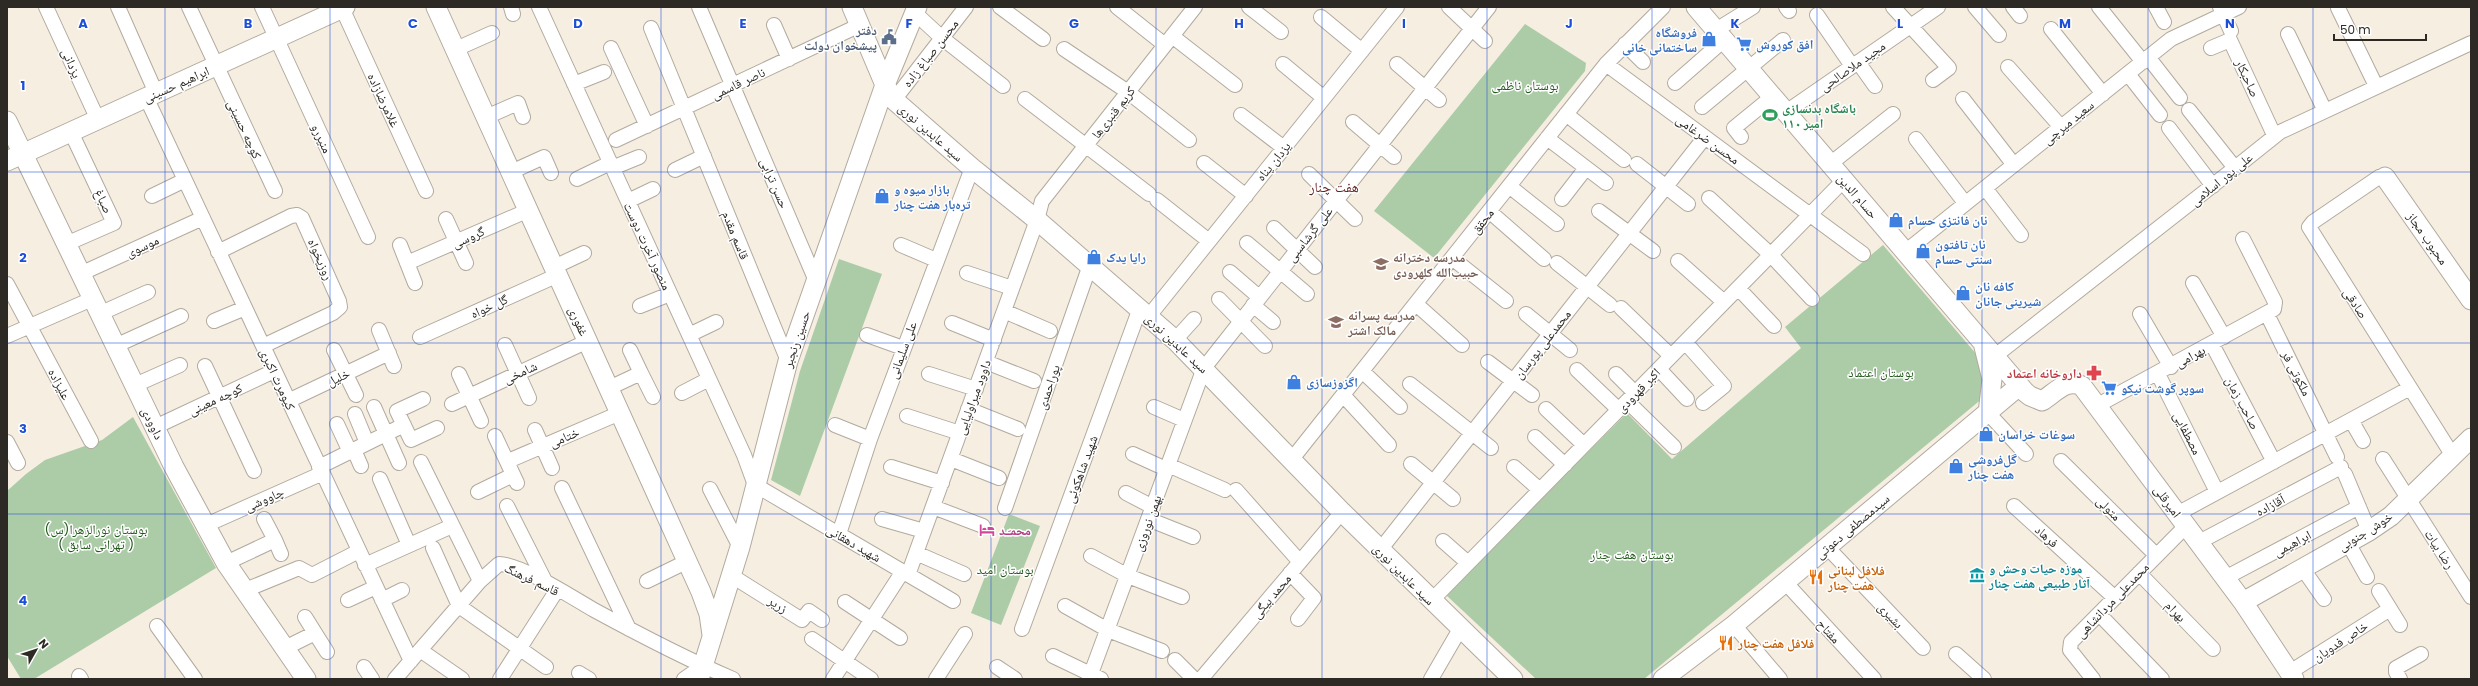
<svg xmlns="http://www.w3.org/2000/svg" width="2478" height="686" font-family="Poppins,'Noto Naskh Arabic',sans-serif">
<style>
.green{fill:#accca7}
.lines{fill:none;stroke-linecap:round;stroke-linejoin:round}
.street-casing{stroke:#b2aa9e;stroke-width:16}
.secondary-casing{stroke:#b2aa9e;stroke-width:21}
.street{stroke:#fff;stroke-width:14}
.secondary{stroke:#fff;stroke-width:19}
.grid{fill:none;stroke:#1d4ed8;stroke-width:1;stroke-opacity:0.55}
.labels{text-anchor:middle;stroke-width:3;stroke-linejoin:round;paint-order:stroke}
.service-label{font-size:13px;font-weight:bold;fill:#4e5e75;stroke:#fff;text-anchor:end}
.shop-label{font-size:13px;font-weight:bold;fill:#366cbe;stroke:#fff;text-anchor:start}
.street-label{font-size:13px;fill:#2d2a25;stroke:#fff}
.park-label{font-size:13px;fill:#22591b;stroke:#fff}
.leisure-label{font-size:13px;font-weight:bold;fill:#27864d;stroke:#fff;text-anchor:start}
.education-label{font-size:13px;font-weight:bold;fill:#785e54;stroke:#fff;text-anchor:start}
.health-label{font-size:13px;font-weight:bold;fill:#be3a42;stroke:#fff;text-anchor:end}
.hotel-label{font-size:13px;font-weight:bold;fill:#b23c85;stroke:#fff;text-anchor:start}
.culture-label{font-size:13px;font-weight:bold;fill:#0d838f;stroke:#fff;text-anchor:start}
.food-label{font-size:13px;font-weight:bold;fill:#c56008;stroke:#fff;text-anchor:start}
.neighbourhood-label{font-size:14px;fill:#672121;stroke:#fff}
.grid-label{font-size:13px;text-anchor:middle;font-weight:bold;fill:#1d4ed8;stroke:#fff;stroke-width:3;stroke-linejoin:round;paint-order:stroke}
</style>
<rect width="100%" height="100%" fill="#f6eee1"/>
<!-- green -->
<path class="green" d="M1525,24L1586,63L1585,71L1434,258L1374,211Z
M1883,245L2001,383L1644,679H1536L1446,595L1627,413L1672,459L1801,348L1785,327Z
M839,259L882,274L800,496L771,480L800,371Z
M133,417L216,568L34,679H21L7,656V491L26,474L45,460L102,440Z
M1009,514L1040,526L1001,625L971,613Z"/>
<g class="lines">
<!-- street casing -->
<g class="street-casing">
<path id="street" d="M46,7L98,120
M118,7L156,93
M189,7L275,191
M262,7L368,237
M511,7L513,14
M539,7L744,455L755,485L953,601
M699,7L816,281
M1000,7L1043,39
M1117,7L1165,45
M1249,7L1281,32
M1449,7L1485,41
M1786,7L1789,11
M1893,7L1949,68L1933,80
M1975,7L1999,35
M2013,7L2020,16
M2099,7L2143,62
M2156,7L2164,22
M2220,7L2231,31
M342,8L426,191
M2338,8L2376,86
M915,13L942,38L1003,86
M1817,15L1852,66
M1321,17L1362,51
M774,25L789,59
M651,28L788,361
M2051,29L2103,94
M1716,30L1753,7
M2288,34L2325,111
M1172,36L1235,85
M1625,44L1643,62
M611,48L647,126
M2211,48L2230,40L2274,135
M456,49L492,33
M1064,49L1128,92L1189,140
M2148,57L2180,98
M1858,62L1875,86
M1283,64L1324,98
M1397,64L1439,100
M1606,64L1863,254
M2008,67L2061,127
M2128,74L2160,115
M1675,83L1724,40
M574,84L604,72
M146,97L411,661
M1025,99L1149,194
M1963,99L2014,165
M894,100L966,7
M1702,107L1783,40
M2189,110L2235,168
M1786,112L1938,7
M1566,114L1624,160
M1241,115L1284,148
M486,117L518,103L523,117
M1353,122L1394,157
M2169,128L2213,186
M1741,137L1734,128L1772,97
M1547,138L1606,183
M1916,139L1965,203
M616,140L860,25
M1204,163L1246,196
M1637,164L1688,204
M1830,164L1893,114
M612,168L639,157
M675,170L704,156
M511,172L544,157L551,173
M1309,174L1355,219
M2385,177H2379L2313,222L2309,227L2453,456
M577,179L610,163
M1509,186L1557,224
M1985,188L2021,235
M152,196L185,180
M1709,198L1771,255L1812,299
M1562,199L1586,168
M1157,200L1209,241
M628,201L653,189
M1489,211L1544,259
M1599,211L1653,251
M446,219L466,263
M1274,228L1315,267
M1247,243L1307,294
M66,244L114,223L71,132
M400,245L415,283
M901,245L936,260
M218,252L291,216L297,215L302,218L339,301L340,307L333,313L263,346
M1905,252L2171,39L2239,7
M1452,258L1506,301
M1678,261L1724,302
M407,263L529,210
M1557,263L1610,305
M554,267L584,253
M1230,272L1259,297
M967,273L1012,288
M80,274L203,218
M2193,283L2224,337
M7,284L91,441
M1738,288L1774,326
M1219,299L1265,346
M1416,304L1462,345
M1253,305L1273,322
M640,306L670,294
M1621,308L1671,356
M1004,311L1050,331
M99,314L148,292
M1526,314L1570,350
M2140,314L2171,367
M2267,314L2337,457
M1149,316L1397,7
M214,321L245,308
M952,323L994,340
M379,330L394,366
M689,335L716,322
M867,335L903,348
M7,336L92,299
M420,337L558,275
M1175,340L1194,319
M1685,342L1724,386L1703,403
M2212,344L2274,462
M505,345L529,398
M115,346L181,316
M334,350L356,395
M1995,356L2235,168L2280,132L2471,43
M986,362L1034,381
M1488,362L1532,395
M205,366L254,471
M1659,369L1687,399
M1577,370L1619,410
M1362,371L1400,407
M641,373L653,397
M459,374L481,421
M929,374L976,389
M1616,374L1635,393
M2158,374L2217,492
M1410,384L1491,448
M135,385L180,365
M609,388L641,373L630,350
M682,393L709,379
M1343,395L1389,445
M423,399L397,411L411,440L437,428
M288,401L389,353
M1627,401L1674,447
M452,404L588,341
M2098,405L2274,309L2275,302L2243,239
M374,407L399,463
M1154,407L1184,420
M968,409L1018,429
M1546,409L1584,445
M1988,413L2026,454
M355,414L367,443
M907,416L960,433
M2351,420L2363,441
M337,424L350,452
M835,425L870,439
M155,427L274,371
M535,430L552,468
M495,436L517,483
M1535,437L1565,465
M7,442L18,463
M354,450L361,466
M1133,454L1166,469
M951,459L999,478
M1292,459L1606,64L1663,7
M2383,459L2471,597
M508,461L620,413
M2061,461L2156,555
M421,462L480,581
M1411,464L1453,499
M1168,465L1225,490
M319,467L404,425
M891,467L942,483
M1514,467L1540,490
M2345,474L2369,531
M380,479L409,545
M562,488L629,629
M710,489L740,547
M1236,490L1300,562
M478,492L513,475
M1126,493L1153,507
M507,506L546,583
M2014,506L2115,598
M933,507L983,526
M1005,508L1090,265
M2177,514L2410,388
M882,519L924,531
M1148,519L1193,537
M206,525L323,473
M839,534L870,439L972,168
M275,540L281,554
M1443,541L1468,563
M2199,542L2341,467
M2348,543L2367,577
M1827,547L1923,648
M433,548L459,606L546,667
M1380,550L1705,137
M916,553L964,574
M1091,556L1128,576L1182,597
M226,563L275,540L264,519
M365,565L452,526
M2303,569L2324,599
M1290,573L1314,598L1298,619
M2139,573L2213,649
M908,575L1037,220L1042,201L1195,7
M732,576L802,620L809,611L822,620
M2225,578L2359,507
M647,581L688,561
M1785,582L1874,679
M243,591L299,568L312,575L359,551
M2379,591L2400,625
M348,600L376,587
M382,600L402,590
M1431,601L1844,180
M845,602L900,638
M1065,606L1108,630L1162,651
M2099,614L2162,679
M1734,625L1780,679
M157,626L195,679
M1022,629L1140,308
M315,633L327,652
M812,639L871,679
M283,649L315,633L305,617
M420,650L462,679
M1956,654L1984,679
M1053,656L1101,679
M1175,660L1194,679
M364,667L372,679
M997,667L1015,679
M2290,672L2390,609
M579,673L589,679
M79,676L81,679
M395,679L480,581L499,564C521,564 573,598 594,610C640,635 686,659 733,679
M500,679L557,590
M684,679L703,666
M833,679L903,571
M936,679L965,634
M1089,679L1204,368L1489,7
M1201,679L1342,512
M1431,679L1460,629
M2093,679L2070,650L2071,642L2186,526
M2400,679L2396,672V668L2421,654"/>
</g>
<!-- secondary casing -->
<g class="secondary-casing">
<path id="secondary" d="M436,7L701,592L709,614L712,635
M852,7L885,85L894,100L972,168L1037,220L1175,340L1342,512L1513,679
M1696,7L2025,392L2030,396L2042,401C2055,393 2066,378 2082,386L2243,602L2294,679
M7,121L174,467L226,563L306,679
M7,161L345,7
M2385,177L2471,300
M1984,347L1992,379L1988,413
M2243,602L2369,531L2391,516L2471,438
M699,679L740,547L788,361L885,85L917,7
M1663,679L1734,625L2019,386"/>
</g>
<!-- street -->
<use href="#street" class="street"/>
<!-- secondary -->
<use href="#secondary" class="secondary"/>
</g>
<!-- grid -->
<path class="grid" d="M165,7V679M330,7V679M496,7V679M661,7V679M826,7V679M991,7V679M1156,7V679M1322,7V679M1487,7V679M1652,7V679M1817,7V679M1982,7V679M2148,7V679M2313,7V679M7,172H2471M7,343H2471M7,514H2471"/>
<!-- icons -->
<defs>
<g id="civic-bare" transform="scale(1.2)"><path d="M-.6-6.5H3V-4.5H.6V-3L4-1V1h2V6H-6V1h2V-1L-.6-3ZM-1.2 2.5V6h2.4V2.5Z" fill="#5c6f8a" stroke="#fff" stroke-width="2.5" paint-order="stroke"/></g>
<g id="shop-bare" transform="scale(1.2)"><path d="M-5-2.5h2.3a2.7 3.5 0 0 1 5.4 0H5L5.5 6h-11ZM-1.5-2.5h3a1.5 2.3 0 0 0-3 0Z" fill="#3f7fe0" stroke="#fff" stroke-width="2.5" paint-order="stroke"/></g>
<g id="supermarket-bare" transform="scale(1.2)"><path d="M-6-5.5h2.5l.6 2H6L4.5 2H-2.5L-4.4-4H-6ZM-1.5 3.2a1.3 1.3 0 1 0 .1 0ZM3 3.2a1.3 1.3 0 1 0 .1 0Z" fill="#3f7fe0" stroke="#fff" stroke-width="2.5" paint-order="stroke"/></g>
<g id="stadium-bare" transform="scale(1.2)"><path d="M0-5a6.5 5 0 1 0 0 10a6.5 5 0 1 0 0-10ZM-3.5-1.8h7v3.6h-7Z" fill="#2e9e5b" stroke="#fff" stroke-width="2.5" paint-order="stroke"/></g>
<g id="school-bare" transform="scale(1.2)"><path d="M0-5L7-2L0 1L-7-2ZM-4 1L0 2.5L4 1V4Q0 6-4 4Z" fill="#8d6e63" stroke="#fff" stroke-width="2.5" paint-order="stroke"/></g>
<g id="pharmacy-bare" transform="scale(1.2)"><path d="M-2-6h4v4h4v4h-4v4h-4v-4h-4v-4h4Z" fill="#e0444e" stroke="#fff" stroke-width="2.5" paint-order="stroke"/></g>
<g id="hotel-bare" transform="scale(1.2)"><path d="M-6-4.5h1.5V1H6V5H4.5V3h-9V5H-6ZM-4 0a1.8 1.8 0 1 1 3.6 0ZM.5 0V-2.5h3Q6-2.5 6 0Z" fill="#d1479c" stroke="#fff" stroke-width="2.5" paint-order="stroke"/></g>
<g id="museum-bare" transform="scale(1.2)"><path d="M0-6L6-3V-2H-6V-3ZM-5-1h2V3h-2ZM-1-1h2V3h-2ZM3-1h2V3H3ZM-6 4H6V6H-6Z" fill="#0f9aa8" stroke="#fff" stroke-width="2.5" paint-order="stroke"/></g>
<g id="restaurant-bare" transform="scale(1.2)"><path d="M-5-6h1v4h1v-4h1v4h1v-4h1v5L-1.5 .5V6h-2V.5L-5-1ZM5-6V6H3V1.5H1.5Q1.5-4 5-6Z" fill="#e8710a" stroke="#fff" stroke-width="2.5" paint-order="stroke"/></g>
</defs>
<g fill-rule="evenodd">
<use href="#civic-bare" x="889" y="37"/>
<use href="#shop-bare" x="1709" y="39"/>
<use href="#supermarket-bare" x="1744" y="44"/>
<use href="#stadium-bare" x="1770" y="115"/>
<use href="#shop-bare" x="882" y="196"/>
<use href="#shop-bare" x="1896" y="220"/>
<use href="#shop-bare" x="1923" y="251"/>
<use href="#shop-bare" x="1094" y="257"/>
<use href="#school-bare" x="1381" y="264"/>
<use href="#shop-bare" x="1963" y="293"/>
<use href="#school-bare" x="1336" y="322"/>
<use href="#pharmacy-bare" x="2094" y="373"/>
<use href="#shop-bare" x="1294" y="382"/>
<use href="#supermarket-bare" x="2109" y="388"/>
<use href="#shop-bare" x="1986" y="434"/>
<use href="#shop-bare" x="1956" y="466"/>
<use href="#hotel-bare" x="987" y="530"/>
<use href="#museum-bare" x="1977" y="575"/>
<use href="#restaurant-bare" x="1816" y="577"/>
<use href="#restaurant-bare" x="1726" y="643"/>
</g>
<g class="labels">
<!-- service labels -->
<g class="service-label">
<text x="877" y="35">دفتر<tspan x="877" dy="15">پیشخوان دولت</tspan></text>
</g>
<!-- shop labels -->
<g class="shop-label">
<text x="1697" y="37" text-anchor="end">فروشگاه<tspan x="1697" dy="15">ساختمانی خانی</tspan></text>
<text x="1756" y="49">افق کوروش</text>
<text x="894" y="194">بازار میوه و<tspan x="894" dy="15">تره‌بار هفت چنار</tspan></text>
<text x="1908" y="225">نان فانتزی حسام</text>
<text x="1935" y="249">نان تافتون<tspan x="1935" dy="15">سنتی حسام</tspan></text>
<text x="1106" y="262">رایا یدک</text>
<text x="1975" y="291">کافه نان<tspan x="1975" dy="15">شیرینی جانان</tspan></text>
<text x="1306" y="387">اگزوزسازی</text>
<text x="2121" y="393">سوپر گوشت نیکو</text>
<text x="1998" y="439">سوغات خراسان</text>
<text x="1968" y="464">گل‌فروشی<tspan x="1968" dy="15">هفت چنار</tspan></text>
</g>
<!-- street labels -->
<g class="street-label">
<text transform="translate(930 53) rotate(-52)" y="5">محسن صباغ زاده</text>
<text transform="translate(72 63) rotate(66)" y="5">یزدانی</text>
<text transform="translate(1852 66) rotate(-35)" y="5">مجید ملاصالحی</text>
<text transform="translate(2248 78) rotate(65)" y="5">صاحبکار</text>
<text transform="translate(738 83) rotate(-25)" y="5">ناصر قاسمی</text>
<text transform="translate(176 84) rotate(-24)" y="5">ابراهیم حسینی</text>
<text transform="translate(384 100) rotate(65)" y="5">غلامرضازاده</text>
<text transform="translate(1113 112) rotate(-52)" y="5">کریم قنبری‌ها</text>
<text transform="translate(2068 122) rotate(-39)" y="5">سعید میرچی</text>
<text transform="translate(245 129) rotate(65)" y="5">کوچه حسینی</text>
<text transform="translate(931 132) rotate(41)" y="5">سید عابدین نوری</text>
<text transform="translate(322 138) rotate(65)" y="5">منیررو</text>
<text transform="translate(1708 139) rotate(36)" y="5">محسن ضرغامی</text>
<text transform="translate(1273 161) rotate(-51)" y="5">یزدان پناه</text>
<text transform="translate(2221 179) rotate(-39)" y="5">علی پور اسلامی</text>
<text transform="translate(775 183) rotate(67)" y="5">حسن ترابی</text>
<text transform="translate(1858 196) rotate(49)" y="5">حسام الدین</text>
<text transform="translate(104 201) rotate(65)" y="5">صباغ</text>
<text transform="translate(1482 221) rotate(-52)" y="5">محقق</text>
<text transform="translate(1309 234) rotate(-52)" y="5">علی گرشاسبی</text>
<text transform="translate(736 235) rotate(68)" y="5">قاسم مقدم</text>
<text transform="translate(468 237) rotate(-24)" y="5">گروسی</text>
<text transform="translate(2428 238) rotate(55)" y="5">محبوب مجاز</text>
<text transform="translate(142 246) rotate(-25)" y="5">موسوی</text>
<text transform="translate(648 246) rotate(65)" y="5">منصور آخرت دوست</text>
<text transform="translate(321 259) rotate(66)" y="5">روزیخواه</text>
<text transform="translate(2356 303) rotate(57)" y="5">صادقی</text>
<text transform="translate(489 306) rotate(-24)" y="5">گل خواه</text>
<text transform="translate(579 321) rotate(66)" y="5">غفوری</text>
<text transform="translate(796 339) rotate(-71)" y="5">حسین رنجبر</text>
<text transform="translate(1177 343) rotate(43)" y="5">سید عابدین نوری</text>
<text transform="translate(1542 344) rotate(-52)" y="5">محمدعلی پورسان</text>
<text transform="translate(902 350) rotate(-70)" y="5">علی سلیمانی</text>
<text transform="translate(2190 356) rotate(-29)" y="5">بهرامی</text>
<text transform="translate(520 372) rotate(-25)" y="5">شامخی</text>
<text transform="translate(2297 373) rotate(63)" y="5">ملکوتی فر</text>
<text transform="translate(338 377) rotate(-26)" y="5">خلیل</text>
<text transform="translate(278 379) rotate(65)" y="5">کیومرث اکبری</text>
<text transform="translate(60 384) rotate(62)" y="5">علیزاده</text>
<text transform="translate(1048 387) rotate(-71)" y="5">پوراحمدی</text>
<text transform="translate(1638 390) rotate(-46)" y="5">اکبر قهرودی</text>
<text transform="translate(973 397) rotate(-70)" y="5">داوود میراولیایی</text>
<text transform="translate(215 399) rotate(-25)" y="5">کوچه معینی</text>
<text transform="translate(2243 403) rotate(62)" y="5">صاحب زمان</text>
<text transform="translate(153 423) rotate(64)" y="5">داوودی</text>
<text transform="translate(2188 433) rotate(63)" y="5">مصطفایی</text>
<text transform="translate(564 437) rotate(-23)" y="5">ختامی</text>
<text transform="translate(1081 469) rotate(-70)" y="5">شهید شاهکوئی</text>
<text transform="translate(264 499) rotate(-24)" y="5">چاووشی</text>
<text transform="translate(2168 501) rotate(54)" y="5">امیرقلی</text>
<text transform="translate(2270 505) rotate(-28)" y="5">آقازاده</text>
<text transform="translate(2109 508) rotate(45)" y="5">متولی</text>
<text transform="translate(1147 523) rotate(-70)" y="5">بهمن نوروزی</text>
<text transform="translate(1852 526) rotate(-40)" y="5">سیدمصطفی دعوتی</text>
<text transform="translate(2365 531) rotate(-32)" y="5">خوش جنوبی</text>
<text transform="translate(2047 536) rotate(42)" y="5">فرهاد</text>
<text transform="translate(854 543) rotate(30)" y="5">شهید دهقانی</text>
<text transform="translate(2292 543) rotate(-28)" y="5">ابراهیمی</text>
<text transform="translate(2440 549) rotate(57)" y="5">رضا بیات</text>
<text transform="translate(1404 574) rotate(45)" y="5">سید عابدین نوری</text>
<text transform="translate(532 579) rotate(25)" y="5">قاسم فرهنگ</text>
<text transform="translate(1271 596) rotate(-50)" y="5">محمد بیگی</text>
<text transform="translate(2112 600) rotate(-46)" y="5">محمدعلی مردانشاهی</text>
<text transform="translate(778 604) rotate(32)" y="5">زریر</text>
<text transform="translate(2176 611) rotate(46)" y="5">بهرام</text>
<text transform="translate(1891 615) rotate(47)" y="5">بشیری</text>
<text transform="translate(1829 631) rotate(48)" y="5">مفتاح</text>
<text transform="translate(2340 641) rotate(-33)" y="5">خاص فدویان</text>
</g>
<!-- park labels -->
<g class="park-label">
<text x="1525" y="90">بوستان ناظمی</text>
<text x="1881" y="377">بوستان اعتماد</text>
<text x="96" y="534">بوستان نورالزهرا(س)<tspan x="96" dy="15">( تهرانی سابق )</tspan></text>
<text x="1632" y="559">بوستان هفت چنار</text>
<text x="1005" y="574">بوستان امید</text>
</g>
<!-- leisure labels -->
<g class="leisure-label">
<text x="1782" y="113">باشگاه بدنسازی<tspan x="1782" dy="15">امیر ۱۱۰</tspan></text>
</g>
<!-- education labels -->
<g class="education-label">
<text x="1393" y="262">مدرسه دخترانه<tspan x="1393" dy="15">حبیب‌الله کلهرودی</tspan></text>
<text x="1348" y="320">مدرسه پسرانه<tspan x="1348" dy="15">مالک اشتر</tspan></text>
</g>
<!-- health labels -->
<g class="health-label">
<text x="2082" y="378">داروخانه اعتماد</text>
</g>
<!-- hotel labels -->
<g class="hotel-label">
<text x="999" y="535">محمـّـد</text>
</g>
<!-- culture labels -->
<g class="culture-label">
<text x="1989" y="573">موزه حیات وحش و<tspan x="1989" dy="15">آثار طبیعی هفت چنار</tspan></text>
</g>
<!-- food labels -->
<g class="food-label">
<text x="1828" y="575">فلافل لبنانی<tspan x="1828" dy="15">هفت چنار</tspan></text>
<text x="1738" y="648">فلافل هفت چنار</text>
</g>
<!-- neighbourhood labels -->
<g class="neighbourhood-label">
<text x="1334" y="192">هفت چنار</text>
</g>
</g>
<g class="grid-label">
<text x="83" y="28">A</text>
<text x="248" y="28">B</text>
<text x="413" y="28">C</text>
<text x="578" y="28">D</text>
<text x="743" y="28">E</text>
<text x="909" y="28">F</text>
<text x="1074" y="28">G</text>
<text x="1239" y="28">H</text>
<text x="1404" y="28">I</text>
<text x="1569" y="28">J</text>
<text x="1735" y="28">K</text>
<text x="1900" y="28">L</text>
<text x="2065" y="28">M</text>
<text x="2230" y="28">N</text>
<text x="23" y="90">1</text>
<text x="23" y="262">2</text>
<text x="23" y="433">3</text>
<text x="23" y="605">4</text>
</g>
<!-- border -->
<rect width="2478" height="686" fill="none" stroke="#2d2a25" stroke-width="16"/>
<!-- north arrow -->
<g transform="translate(36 650) rotate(51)" stroke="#ffffff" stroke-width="3" paint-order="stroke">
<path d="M0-3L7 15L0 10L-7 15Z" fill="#2d2a25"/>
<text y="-6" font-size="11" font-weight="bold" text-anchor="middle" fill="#2d2a25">N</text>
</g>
<!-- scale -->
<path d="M2334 34v6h92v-6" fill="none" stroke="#2d2a25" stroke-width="2"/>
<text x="2340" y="34" font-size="12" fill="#2d2a25" stroke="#ffffff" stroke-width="3" paint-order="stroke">50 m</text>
</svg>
